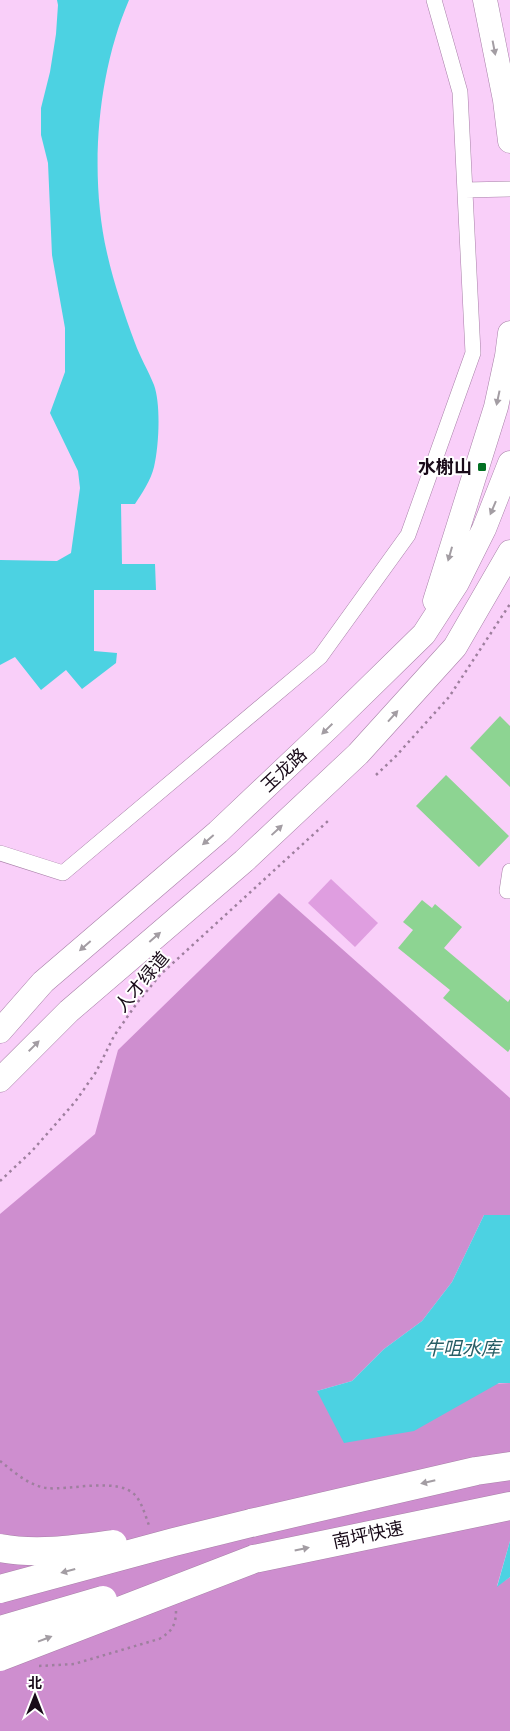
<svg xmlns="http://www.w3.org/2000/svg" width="510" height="1731" font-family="'Fira Sans Condensed','Noto Sans SC',sans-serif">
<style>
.green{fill:#df9ee0}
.forest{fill:#ce8ecf}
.water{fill:#4cd2e2}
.building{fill:#8dd492}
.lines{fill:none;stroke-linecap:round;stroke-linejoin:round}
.street-casing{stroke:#a881a8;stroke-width:16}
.primary-casing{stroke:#a881a8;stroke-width:25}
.highway-casing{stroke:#a881a8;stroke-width:29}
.path{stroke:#9e7f9e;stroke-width:2.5;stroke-dasharray:2.5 4;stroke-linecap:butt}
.street{stroke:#fff;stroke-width:15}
.primary{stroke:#fff;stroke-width:24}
.highway{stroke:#fff;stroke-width:28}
.highway-bridge-casing{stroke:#a881a8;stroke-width:29;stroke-linecap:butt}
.highway-bridge{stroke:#fff;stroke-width:28}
.oneway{fill:#a39da3}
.poi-dot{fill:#027123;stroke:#fff;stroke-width:2}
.labels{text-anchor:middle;stroke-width:4;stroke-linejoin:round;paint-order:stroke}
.poi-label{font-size:18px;font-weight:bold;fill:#190b19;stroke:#fff;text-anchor:end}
.street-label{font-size:18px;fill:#190b19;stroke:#fff}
.water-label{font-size:19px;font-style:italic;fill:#275e65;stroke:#fff}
</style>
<rect width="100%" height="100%" fill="#f9cff9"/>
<!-- green -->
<path class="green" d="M331,879L378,923L355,947L308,903Z"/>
<!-- forest -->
<path class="forest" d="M279,893L510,1098V1215H484L452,1282L422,1321L384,1349L352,1381L317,1391L510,1383V1541L497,1586L510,1577V1731H0V1214L95,1134L118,1050Z"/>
<!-- water -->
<path class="water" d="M57,0H129C97,74 89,174 107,253C114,284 124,313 135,343C140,357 148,370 154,385C161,404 159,446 154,467C151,480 142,493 135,504H121L122,564H155L156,590H94V651L117,653L116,663L82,689L66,670L41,690L15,657L0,665V560L57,561L71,553L80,488L78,471L50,413L65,372V328L52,255L48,163L41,135V108L50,72L56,34L58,5Z
M484,1215H510V1383H499L414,1431L344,1443L317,1391L352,1381L384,1349L422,1321L452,1282Z
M510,1541V1577L497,1587Z"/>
<!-- building -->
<path class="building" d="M500,716L510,726V787L470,748Z
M446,775L509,836L479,867L416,806Z
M422,900L432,908L435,904L462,927L444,948L508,1002L510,999V1049L508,1052L443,998L450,990L398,948L413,930L403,922Z"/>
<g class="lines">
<!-- street casing -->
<g class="street-casing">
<path id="street" d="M465,190L510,189
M0,853L63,873L320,657L408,535L473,353L460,92L434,0
M510,871L507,891H510"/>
</g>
<!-- primary casing -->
<g class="primary-casing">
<path id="primary" d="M485,0L505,100L510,141
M435,601L496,407L507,356L510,333
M0,1031L43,982L218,832L330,726L424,634L457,583L484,529L510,463
M0,1080L69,1011L244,861L358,754L455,647L510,552"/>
</g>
<!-- highway casing -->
<g class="highway-casing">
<path id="highway" d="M251,1523L476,1471L510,1466
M254,1559L510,1506"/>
</g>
<!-- path -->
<path class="path" d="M376,775L396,756L449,697L510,604
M0,1181L32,1151L75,1102L96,1072L114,1036L137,1003L161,974L328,821
M0,1461C14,1472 28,1485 46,1488C68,1491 119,1476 136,1496C143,1505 146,1518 150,1528
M39,1666L74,1664L159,1639C171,1632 176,1626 176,1611"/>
<!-- street -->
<use href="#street" class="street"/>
<!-- primary -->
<use href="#primary" class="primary"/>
<!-- highway -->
<use href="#highway" class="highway"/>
<!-- highway-bridge casing -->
<g class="highway-bridge-casing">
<path id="highway-bridge" d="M0,1548C37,1555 76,1549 113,1544
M0,1589L174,1542L251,1523
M0,1630L103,1600
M0,1657L254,1559"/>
</g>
<!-- highway-bridge -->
<use href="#highway-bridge" class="highway-bridge"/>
</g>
<!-- one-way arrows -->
<defs><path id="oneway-solid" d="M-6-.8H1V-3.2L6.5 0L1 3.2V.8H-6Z" transform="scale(1.25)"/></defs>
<g class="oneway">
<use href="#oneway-solid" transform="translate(494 48) rotate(79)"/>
<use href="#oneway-solid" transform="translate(498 398) rotate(102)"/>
<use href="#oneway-solid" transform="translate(493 508) rotate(113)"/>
<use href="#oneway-solid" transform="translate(450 554) rotate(106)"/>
<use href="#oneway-solid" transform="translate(393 716) rotate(-48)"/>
<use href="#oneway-solid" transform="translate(327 729) rotate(136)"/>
<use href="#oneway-solid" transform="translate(277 830) rotate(-43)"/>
<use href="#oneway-solid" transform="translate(208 840) rotate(139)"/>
<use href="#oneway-solid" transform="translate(155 937) rotate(-41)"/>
<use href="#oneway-solid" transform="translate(85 946) rotate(139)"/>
<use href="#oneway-solid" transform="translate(34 1046) rotate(-45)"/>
<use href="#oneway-solid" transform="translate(428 1482) rotate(167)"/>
<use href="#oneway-solid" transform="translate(302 1549) rotate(-12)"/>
<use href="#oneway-solid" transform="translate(68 1571) rotate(165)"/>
<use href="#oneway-solid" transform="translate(45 1639) rotate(-21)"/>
</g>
<!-- markers -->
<rect class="poi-dot" x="477" y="462" width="10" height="10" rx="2.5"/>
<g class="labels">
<!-- poi labels -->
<g class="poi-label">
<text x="472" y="473">水榭山</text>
</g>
<!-- street labels -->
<g class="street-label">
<text transform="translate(284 770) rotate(-43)" y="6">玉龙路</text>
<text transform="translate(142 982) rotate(-50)" y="6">人才绿道</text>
<text transform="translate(368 1535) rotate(-12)" y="6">南坪快速</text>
</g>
<!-- water labels -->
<g class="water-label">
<text x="462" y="1355">牛咀水库</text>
</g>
</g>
<!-- north arrow -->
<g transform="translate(35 1696)" stroke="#ffffff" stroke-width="4" paint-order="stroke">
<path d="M0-4L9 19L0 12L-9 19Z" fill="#190b19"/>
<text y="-8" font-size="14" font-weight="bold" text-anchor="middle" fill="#190b19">北</text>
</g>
</svg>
